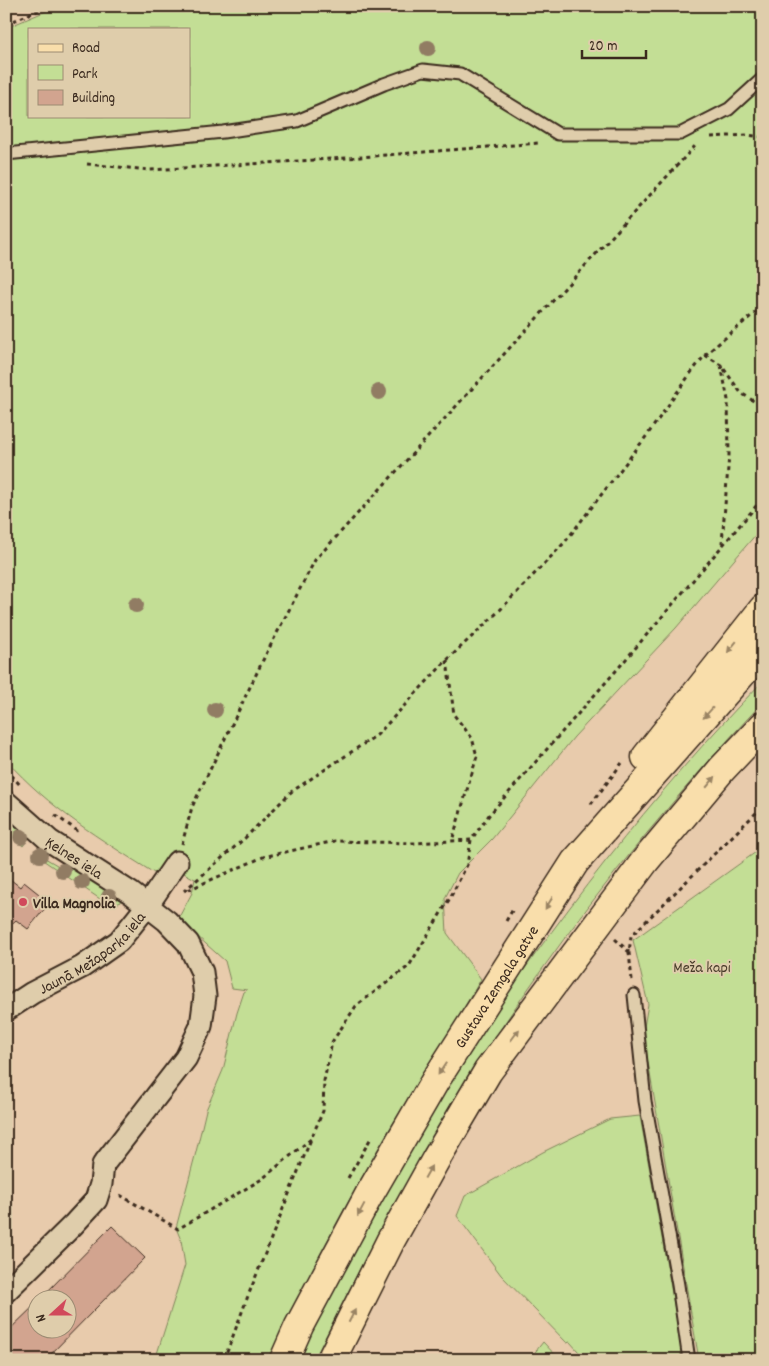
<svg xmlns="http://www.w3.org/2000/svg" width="769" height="1366" font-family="Dekko,sans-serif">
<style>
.green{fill:#c3de95;stroke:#7f845a;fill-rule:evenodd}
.building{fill:#d2a48f;stroke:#3b2a1e}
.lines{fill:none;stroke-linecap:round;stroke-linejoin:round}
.lane-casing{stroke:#3b2a1e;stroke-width:15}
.street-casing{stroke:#3b2a1e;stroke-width:25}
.primary-casing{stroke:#3b2a1e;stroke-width:31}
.path{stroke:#3b2a1e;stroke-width:3;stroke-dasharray:4 4;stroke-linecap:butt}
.lane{stroke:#dfcdab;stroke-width:11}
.street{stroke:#dfcdab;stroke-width:21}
.primary{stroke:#f9deab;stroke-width:28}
.tree{fill:#917c64}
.oneway{fill:#9a8464}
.poi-dot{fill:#d1495b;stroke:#dfcdab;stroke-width:2}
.labels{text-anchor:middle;stroke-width:4;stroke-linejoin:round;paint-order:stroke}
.street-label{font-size:16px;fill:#3b2a1e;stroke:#dfcdab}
.poi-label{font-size:16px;font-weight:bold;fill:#3b2a1e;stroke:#dfcdab;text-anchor:start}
.park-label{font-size:16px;fill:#493c2a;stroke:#dfcdab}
</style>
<rect width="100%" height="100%" fill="#e8cbac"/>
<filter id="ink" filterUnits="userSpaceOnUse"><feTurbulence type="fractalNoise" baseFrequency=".02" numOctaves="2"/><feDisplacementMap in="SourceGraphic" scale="10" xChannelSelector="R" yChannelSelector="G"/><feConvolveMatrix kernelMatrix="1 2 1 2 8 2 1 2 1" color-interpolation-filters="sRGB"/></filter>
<g filter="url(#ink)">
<!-- green -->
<path class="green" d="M58,6H763V526L676,628L574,737L492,839L458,873L445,898L447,933L481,979C453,1029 420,1076 392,1125C347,1201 306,1279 268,1360H155L185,1265L181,1240L176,1228L196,1152L206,1110L223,1070L237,1013L244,992L247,990L232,988L225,961L178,919L192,893L195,879L165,863L154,873C100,839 49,808 6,760V28ZM29,29H189V116H29Z
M763,681V702C682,788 606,879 538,975C496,1033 458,1096 421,1158C382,1223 348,1292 314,1360H298C328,1293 365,1229 402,1166C423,1129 443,1090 466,1054C554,922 652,795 763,681Z
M6,815L30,837L23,846L6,832Z
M40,845L45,858L62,868H73L122,899L119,903L110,905L100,899L34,854Z
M763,847V1360H699L643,1033L648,1004L633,940Z
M640,1116L684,1360H586L570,1342L567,1343L501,1275L457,1216L465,1196L543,1152L610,1119Z
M543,1342L560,1360H529Z"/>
<!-- building -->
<path class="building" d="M6,876L20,887L24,882L39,894L35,898L46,907L28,929L16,920L6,929Z
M112,1226L145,1258L45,1360H6V1333L38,1302V1328H68V1298H41Z"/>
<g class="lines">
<!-- lane casing -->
<g class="lane-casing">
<path id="lane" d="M6,154L223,132L297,121L384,84L423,70L460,74L558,134H680L729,109L763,78
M634,995L645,1101L678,1285L689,1360"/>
</g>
<!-- street casing -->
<g class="street-casing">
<g id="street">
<path id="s1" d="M6,802L50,841L131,893L167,921L188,943L202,972L205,996L201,1026L186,1058L103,1165L101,1184L96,1200L73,1225L6,1291"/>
<path id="s2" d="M6,1010L32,993L82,967L119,941L147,906L177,862"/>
</g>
</g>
<!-- primary casing -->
<g class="primary-casing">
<g id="primary">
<path d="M646,757L763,609"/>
<path id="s3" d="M284,1360L299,1326L369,1195L435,1081L575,862L763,650"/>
<path d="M331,1360L391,1240L436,1159L488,1071L645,861L722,769L763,726"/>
</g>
</g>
<!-- path -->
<path class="path" d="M6,24L48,6
M711,137L747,135L763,137
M87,164L150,170L348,158L539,143
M705,355L721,365L741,393L763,407
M721,365L728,400L729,455L722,543
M758,585L763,580
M447,660L454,715L472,738L477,756L452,841
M6,769L20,785
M591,804L622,763
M55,815L79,832
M182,844L192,807L264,658L315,560L695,146
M188,890L263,857L335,841L413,843L471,840
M184,891L245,838L291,792L377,735L447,660L500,610L565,542L648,434L690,374L705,355L763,306
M506,921L513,909
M615,939L629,952
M632,980L629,953L631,936L763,806
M348,1178L371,1138
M120,1195L178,1229L262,1179L311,1139L323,1111L324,1081L332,1042L356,1006L409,966L450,898L467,865L471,840L489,815L615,672L763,498
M224,1360L248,1296L311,1139"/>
<!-- lane -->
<use href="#lane" class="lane"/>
<!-- street -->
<use href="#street" class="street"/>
<!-- primary -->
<use href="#primary" class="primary"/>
</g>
<!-- trees -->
<g class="tree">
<circle cx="428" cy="48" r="8"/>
<circle cx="379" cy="392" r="8"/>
<circle cx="136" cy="605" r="8"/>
<circle cx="215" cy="710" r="8"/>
<circle cx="21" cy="837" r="8"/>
<circle cx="40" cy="855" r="8"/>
<circle cx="63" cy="871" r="8"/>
<circle cx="82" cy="882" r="8"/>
<circle cx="109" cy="897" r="8"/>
</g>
<!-- one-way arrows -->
<defs><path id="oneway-solid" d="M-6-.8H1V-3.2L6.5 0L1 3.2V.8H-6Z" transform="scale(1.25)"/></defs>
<g class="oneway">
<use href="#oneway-solid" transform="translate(732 647) rotate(129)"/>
<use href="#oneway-solid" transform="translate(708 713) rotate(132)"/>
<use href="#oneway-solid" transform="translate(711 782) rotate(-50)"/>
<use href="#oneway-solid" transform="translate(549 903) rotate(122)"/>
<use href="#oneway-solid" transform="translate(515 1035) rotate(-53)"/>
<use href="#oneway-solid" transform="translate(442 1069) rotate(123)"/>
<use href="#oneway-solid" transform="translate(428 1172) rotate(-61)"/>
<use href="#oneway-solid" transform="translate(361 1210) rotate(118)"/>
<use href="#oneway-solid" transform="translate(352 1316) rotate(-63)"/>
</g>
</g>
<!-- markers -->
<circle class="poi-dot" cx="23" cy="902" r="5"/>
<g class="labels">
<!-- street labels -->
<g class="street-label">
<text dy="6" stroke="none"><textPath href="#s1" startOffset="88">Ķelnes iela</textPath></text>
<text dy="6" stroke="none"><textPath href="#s2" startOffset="104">Jaunā Mežaparka iela</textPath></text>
<text dy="6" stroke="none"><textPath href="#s3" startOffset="430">Gustava Zemgala gatve</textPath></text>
</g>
<!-- poi labels -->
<g class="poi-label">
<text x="33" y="908">Villa Magnolia</text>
</g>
<!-- park labels -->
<g class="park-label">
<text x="702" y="972">Meža kapi</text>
</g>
</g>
<!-- margin -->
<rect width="769" height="1366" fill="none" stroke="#dfcdab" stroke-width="25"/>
<rect x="12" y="12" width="744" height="1341" fill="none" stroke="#3b2a1e" stroke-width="2" filter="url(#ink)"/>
<!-- legend -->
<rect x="28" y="28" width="162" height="90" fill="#dfcdab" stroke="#9d8c73"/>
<rect x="38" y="44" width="25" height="8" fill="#f9deab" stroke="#9d8c73"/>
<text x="72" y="52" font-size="15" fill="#3b2a1e">Road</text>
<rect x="38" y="65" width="25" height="15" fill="#c3de95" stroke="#9d8c73"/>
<text x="72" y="78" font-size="15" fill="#3b2a1e">Park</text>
<rect x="38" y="90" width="25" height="15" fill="#d2a48f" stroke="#9d8c73"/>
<text x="72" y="102" font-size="15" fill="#3b2a1e">Building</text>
<!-- north arrow -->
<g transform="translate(52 1314) rotate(249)"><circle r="24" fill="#dfcdab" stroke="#9d8c73"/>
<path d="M0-4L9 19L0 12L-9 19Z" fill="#d1495b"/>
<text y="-8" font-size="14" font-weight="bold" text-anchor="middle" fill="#3b2a1e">N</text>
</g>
<!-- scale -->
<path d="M582 50v8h64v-8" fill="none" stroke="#3b2a1e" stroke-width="2.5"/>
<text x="589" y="50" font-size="15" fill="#3b2a1e" stroke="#dfcdab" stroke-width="4" paint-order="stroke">20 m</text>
</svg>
